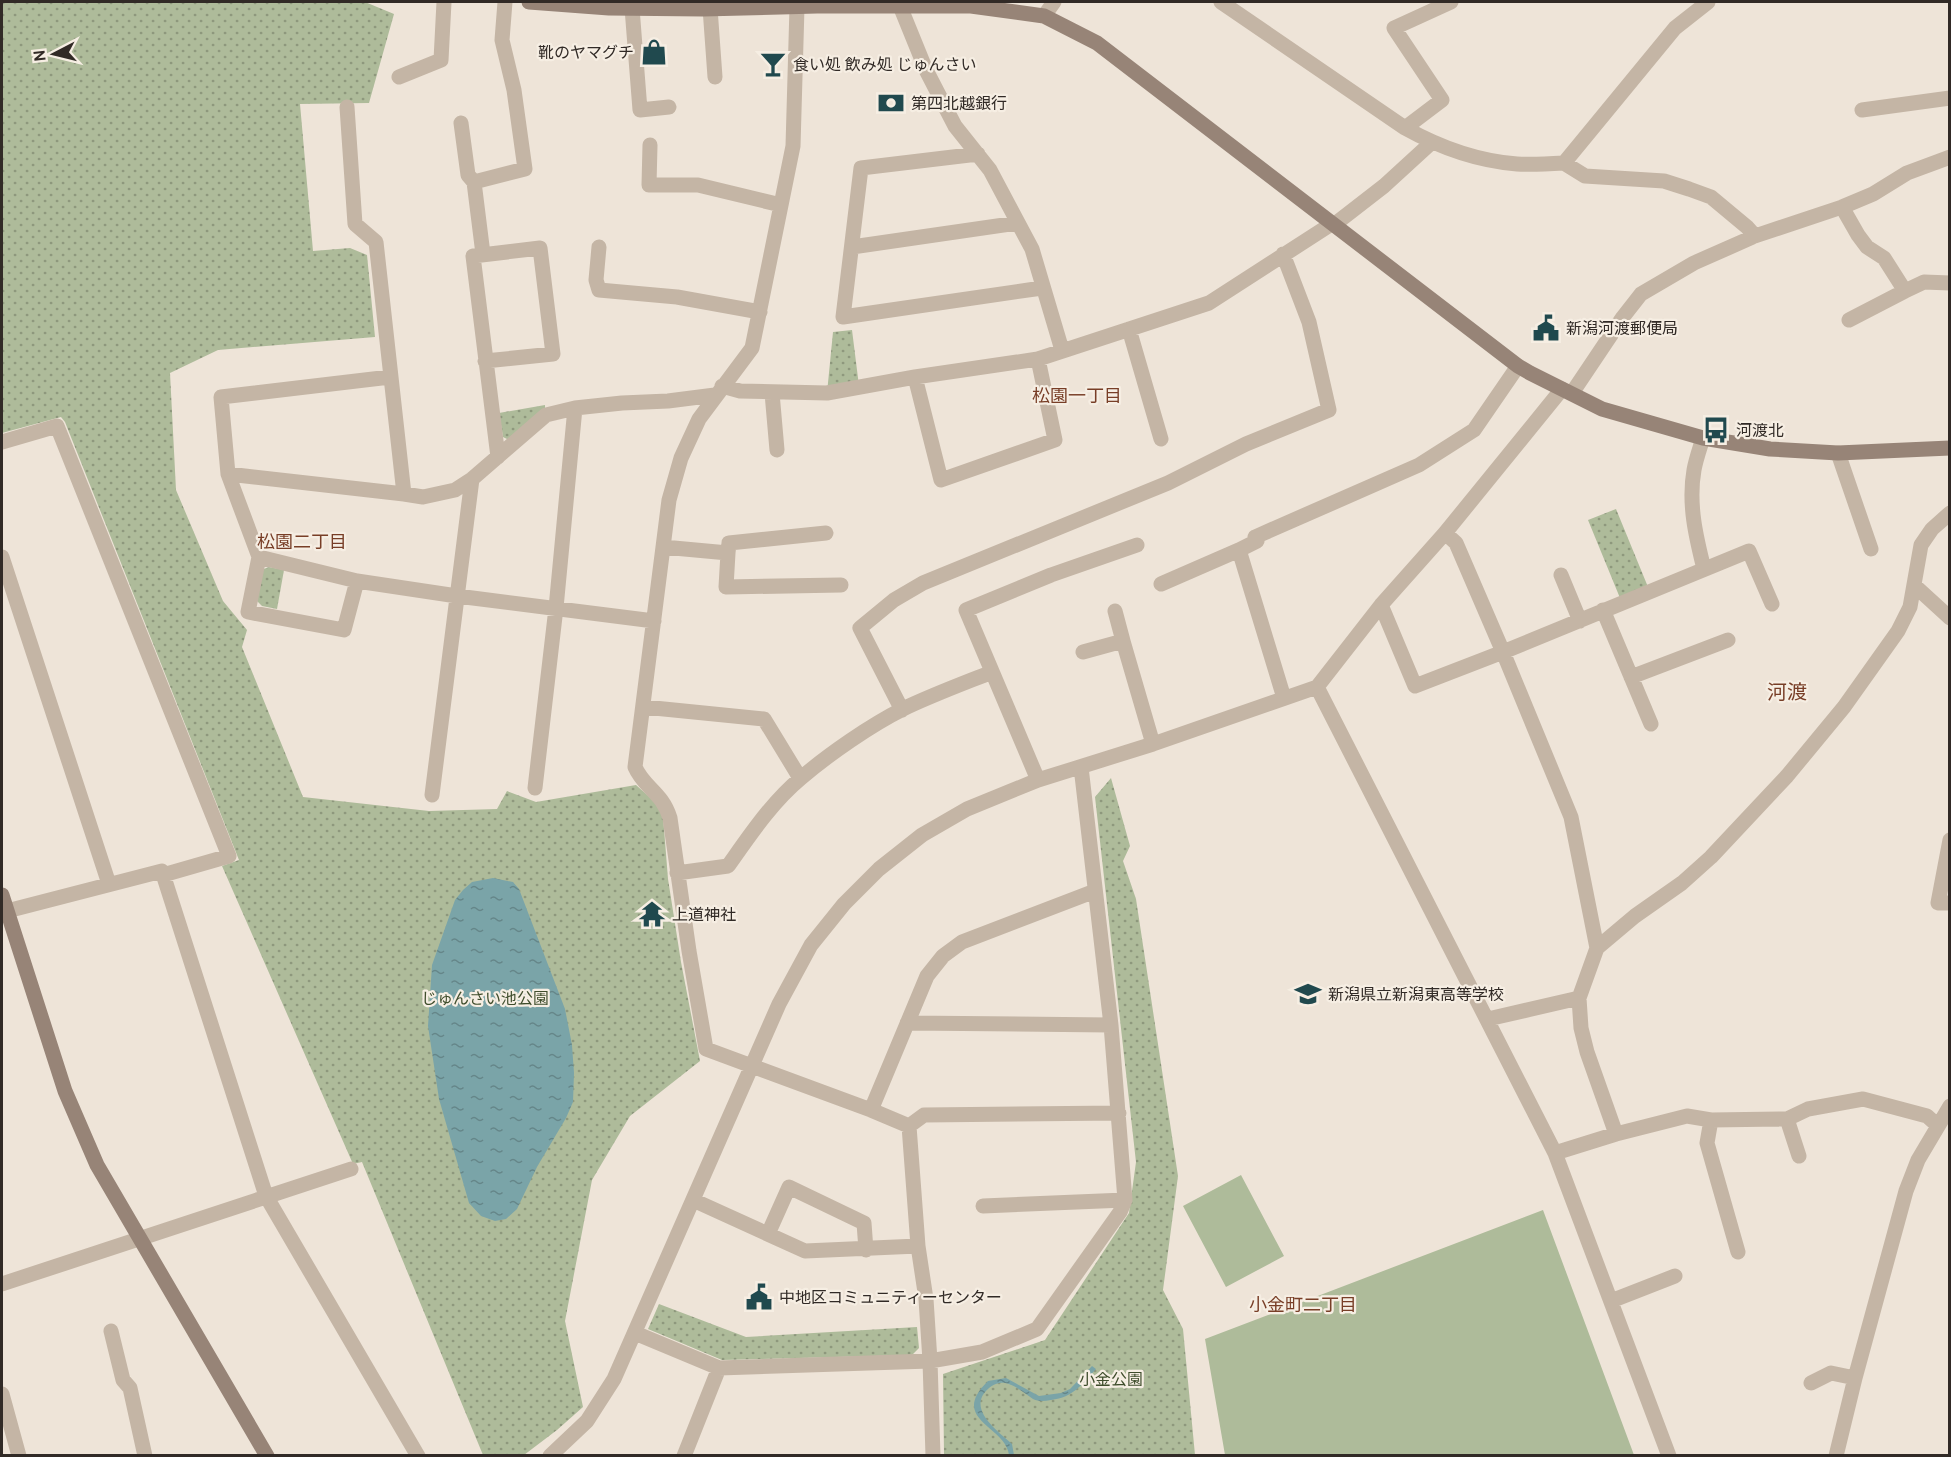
<svg xmlns="http://www.w3.org/2000/svg" width="1951" height="1457" font-family="Overpass,'Noto Sans JP',sans-serif">
<style>
.grass{fill:#aebb9a}
.park{fill:url(#park-dots)}
.water{fill:url(#water-ripples)}
.lines{fill:none;stroke-linecap:round;stroke-linejoin:round}
.street{stroke:#c4b5a5;stroke-width:15}
.secondary{stroke:#978477;stroke-width:15}
.labels{text-anchor:middle;stroke-width:4.5;stroke-linejoin:round;paint-order:stroke}
.poi-label{font-size:16px;fill:#312a26;stroke:#f6eee3;text-anchor:start}
.park-label{font-size:16px;fill:#3f4d2c;stroke:#f6eee3}
.neighbourhood-label{font-size:18px;fill:#783e27;stroke:#f6eee3}
.quarter-label{font-size:20px;fill:#783e27;stroke:#f6eee3}
</style>
<defs>
<pattern id="park-dots" width="8" height="8" patternUnits="userSpaceOnUse" patternTransform="scale(1.5)"><rect width="8" height="8" fill="#aebb9a"/><path d="M2 2h.1M6 6h.1" fill="none" stroke="#8e987d" stroke-width="1.8" stroke-linecap="round"/></pattern>
<pattern id="water-ripples" width="26" height="14" patternUnits="userSpaceOnUse" patternTransform="scale(1.5)"><rect width="26" height="14" fill="#7aa4a8"/><path d="M2 4q2-2 4 0t4 0M15 11q2-2 4 0t4 0" fill="none" stroke="#658689"/></pattern>
</defs>
<rect width="100%" height="100%" fill="#eee4d8"/>
<!-- grass -->
<path class="grass" d="M1241,1175L1284,1256L1226,1287L1183,1206Z
M1543,1210L1634,1455H1225L1205,1339Z"/>
<!-- park -->
<path class="park" d="M2,2H365L394,14L369,103L300,104L313,251L350,248L367,255L375,337L218,350L170,373L176,490L223,601L247,630L242,647L303,797L429,811L497,809L507,791L536,802L636,785L654,801L663,816L668,879L681,962L700,1061L630,1116L592,1180L565,1321L583,1407L557,1430L524,1455H483L362,1162L353,1164L222,866L239,860L65,422L61,417L2,433Z
M852,330L859,386L827,393L833,332Z
M545,405V411L511,441L503,437L499,413Z
M1616,509L1648,587L1620,598L1588,520Z
M269,567L284,570L277,609L262,606L254,598L261,570Z
M1111,778L1130,846L1123,861L1136,899L1178,1176L1163,1290L1183,1329L1195,1455H944L943,1374L1045,1340L1129,1213L1136,1162L1095,797Z
M659,1304L746,1337L917,1327L919,1348L912,1355L722,1360L648,1329Z"/>
<!-- water -->
<path class="water" d="M493,878L513,882L519,889L565,1009L572,1045L574,1073L573,1102L566,1118L537,1167L517,1209L506,1219L495,1221L481,1216L469,1203L439,1099L428,1026L432,965L455,900L463,890L472,882Z
M1092,1366L1096,1369C1081,1385 1074,1397 1051,1400C1045,1401 1039,1402 1033,1399C1025,1394 1014,1384 1005,1383C999,1382 992,1385 988,1389C966,1409 998,1431 1012,1444L1014,1455H1009C1006,1426 948,1420 988,1381L1006,1378L1039,1396L1061,1393L1070,1389Z"/>
<g class="lines">
<!-- street -->
<path class="street" d="M707,2L710,8L715,77
M900,2V6L926,70L955,126L990,170L1032,249L1062,350
M1221,2L1405,128C1439,147 1478,161 1517,164C1532,165 1548,164 1564,163L1675,28L1708,2
M797,7L793,146L752,348L699,419L681,458L669,500L635,767C644,788 662,792 670,818L689,951L706,1049L871,1110L909,1126L918,1246L926,1299L930,1361L933,1456
M632,8L640,110L669,107
M1044,16L1054,2
M399,77L441,60L444,2
M1862,110L1950,98
M461,123L468,175L474,182
M1405,128L1442,100L1394,28L1451,2
M650,145L649,185H698L781,205
M978,154L861,168L843,317L1042,288
M1564,163L1585,176L1664,181L1689,189L1711,197L1747,227L1755,236
M1842,207L1858,235L1867,247L1884,258L1905,291L1924,282L1950,283
M1335,224L1384,186L1431,143
M599,247L596,280L599,290L677,297L760,312
M852,247L1018,223
M483,254L474,182L525,169L514,90L502,40L505,2
M1849,320L1905,291
M1129,329L1161,439
M485,361L553,354L540,248L473,256L498,457
M390,377L221,397L228,474L259,557L248,612L344,630L357,581L457,596L654,621
M915,377L941,480L1055,440L1038,359
M722,386L740,391L827,393L915,377L1038,359L1209,303L1333,223
M772,393L777,450
M1572,393L1623,317L1641,294L1694,263L1755,236L1842,207L1873,194L1907,173L1950,157
M1703,438C1700,448 1696,459 1694,470C1688,504 1696,537 1704,569
M2,442L57,426L229,856L163,875
M1838,453L1871,549
M228,474L404,494L376,242L355,224L347,107
M404,494L423,497L455,490L472,479L546,415L575,408L622,403L668,401L715,395
M1445,533L1456,543L1503,652L1571,817L1597,948
M663,547L728,553L729,543L826,533
M728,553L726,587L841,585
M2,557L109,884
M259,557L357,581
M1561,575L1580,621
M1161,584L1239,550
M1915,586L1950,618
M1381,605L1415,686L1503,652L1749,551L1772,604
M1603,610L1651,724
M1115,611L1123,641
M1083,652L1123,641L1153,744
M1631,677L1728,640
M1317,687L1555,1153L1669,1456
M1284,698L1239,550L1257,541L1255,537L1419,465L1474,430L1518,366
M644,707L764,719L800,778
M902,710L860,628L894,600L923,583L1168,483L1246,444L1329,410L1309,322L1283,254
M1038,780L966,610L1051,575L1137,545
M535,788L556,608L575,408
M432,795L472,479
M1950,840L1938,903H1950
M677,873L728,866C750,835 772,802 801,778C829,754 871,725 903,709C932,695 962,684 992,672
M7,911L162,871L266,1196L418,1456
M1488,1019L1579,998
M907,1023L1111,1025
M871,1110L927,976L943,956L962,942L1095,891
M1787,1119L1799,1156
M1711,1120L1707,1143L1738,1252
M909,1126L924,1115L1119,1113
M1616,1134L1587,1052L1581,1028L1579,998L1597,948L1635,916L1682,883L1711,857L1787,776L1844,707L1898,631L1910,607L1921,545L1932,529L1950,513
M1555,1153L1616,1134L1687,1116L1711,1120L1787,1119L1808,1109L1863,1099L1927,1116L1937,1125
M693,1200L805,1251L918,1246
M983,1206L1125,1200
M768,1234L789,1187L864,1223L866,1250
M2,1284L351,1169
M1611,1301L1675,1276
M111,1331L123,1380L130,1388L145,1456
M635,1333L719,1368L930,1361L982,1352L1037,1329L1120,1212L1125,1200L1111,1025L1081,767
M1811,1383L1831,1373L1855,1378
M2,1394L19,1456
M550,1456L587,1421L614,1379L779,1004L811,945L844,904L879,869L922,835L967,809L1038,780L1153,744L1317,687L1381,605L1445,533L1562,389
M684,1456L719,1368
M1836,1456L1855,1378L1906,1191L1918,1160L1950,1106"/>
<!-- secondary -->
<path class="secondary" d="M529,2L609,8L703,9L817,6H971L1044,16L1097,43L1518,366L1530,373L1602,409L1703,438L1770,449L1838,453L1950,448
M2,895L65,1091L97,1165L267,1456"/>
</g>
<!-- icons -->
<defs>
<g id="shop-bare" transform="scale(2.07)"><path d="M-5-2.5h2.3a2.7 3.5 0 0 1 5.4 0H5L5.5 6h-11ZM-1.5-2.5h3a1.5 2.3 0 0 0-3 0Z" fill="#20494e" stroke="#f6eee3" stroke-width="2.5" paint-order="stroke"/></g>
<g id="bar-bare" transform="scale(2.07)"><path d="M-6-5H6L.8 .8V4.5H3.5V6h-7V4.5H-.8V.8Z" fill="#20494e" stroke="#f6eee3" stroke-width="2.5" paint-order="stroke"/></g>
<g id="bank-bare" transform="scale(2.07)"><path d="M-6-4H6V4H-6ZM0-2.3a2.3 2.3 0 1 0 0 4.6a2.3 2.3 0 1 0 0-4.6Z" fill="#20494e" stroke="#f6eee3" stroke-width="2.5" paint-order="stroke"/></g>
<g id="civic-bare" transform="scale(2.07)"><path d="M-.6-6.5H3V-4.5H.6V-3L4-1V1h2V6H-6V1h2V-1L-.6-3ZM-1.2 2.5V6h2.4V2.5Z" fill="#20494e" stroke="#f6eee3" stroke-width="2.5" paint-order="stroke"/></g>
<g id="bus-bare" transform="scale(2.07)"><path d="M-5-6H5V4H4V6H2V4H-2V6H-4V4H-5ZM-3.5-4V0h7V-4ZM-3.5 1.2v1.5H-2V1.2ZM2 1.2v1.5H3.5V1.2Z" fill="#20494e" stroke="#f6eee3" stroke-width="2.5" paint-order="stroke"/></g>
<g id="temple-bare" transform="scale(2.07)"><path d="M0-6L5-2H3V0L6.5 2.5H4V6H1.5V3h-3V6H-4V2.5H-6.5L-3 0V-2H-5Z" fill="#20494e" stroke="#f6eee3" stroke-width="2.5" paint-order="stroke"/></g>
<g id="school-bare" transform="scale(2.07)"><path d="M0-5L7-2L0 1L-7-2ZM-4 1L0 2.5L4 1V4Q0 6-4 4Z" fill="#20494e" stroke="#f6eee3" stroke-width="2.5" paint-order="stroke"/></g>
</defs>
<g fill-rule="evenodd">
<use href="#shop-bare" x="654" y="52"/>
<use href="#bar-bare" x="773" y="64"/>
<use href="#bank-bare" x="891" y="103"/>
<use href="#civic-bare" x="1546" y="328"/>
<use href="#bus-bare" x="1716" y="430"/>
<use href="#temple-bare" x="652" y="914"/>
<use href="#school-bare" x="1308" y="994"/>
<use href="#civic-bare" x="759" y="1297"/>
</g>
<g class="labels">
<!-- poi labels -->
<g class="poi-label">
<text x="634" y="58" text-anchor="end">靴のヤマグチ</text>
<text x="793" y="70">食い処 飲み処 じゅんさい</text>
<text x="911" y="109">第四北越銀行</text>
<text x="1566" y="334">新潟河渡郵便局</text>
<text x="1736" y="436">河渡北</text>
<text x="672" y="920">上道神社</text>
<text x="1328" y="1000">新潟県立新潟東高等学校</text>
<text x="779" y="1303">中地区コミュニティーセンター</text>
</g>
<!-- park labels -->
<g class="park-label">
<text x="485" y="1004">じゅんさい池公園</text>
<text x="1111" y="1385">小金公園</text>
</g>
<!-- neighbourhood labels -->
<g class="neighbourhood-label">
<text x="1077" y="402">松園一丁目</text>
<text x="302" y="548">松園二丁目</text>
<text x="1303" y="1311">小金町二丁目</text>
</g>
<!-- quarter labels -->
<g class="quarter-label">
<text x="1787" y="699">河渡</text>
</g>
</g>
<!-- border -->
<rect width="1951" height="1457" fill="none" stroke="#312a26" stroke-width="6"/>
<!-- north arrow -->
<g transform="translate(54 54) rotate(263)" stroke="#f6eee3" stroke-width="4.5" paint-order="stroke">
<path d="M0-4.5L10 22L0 15L-10 22Z" fill="#312a26"/>
<text y="-9" font-size="16" font-weight="bold" text-anchor="middle" fill="#312a26">N</text>
</g>
</svg>
